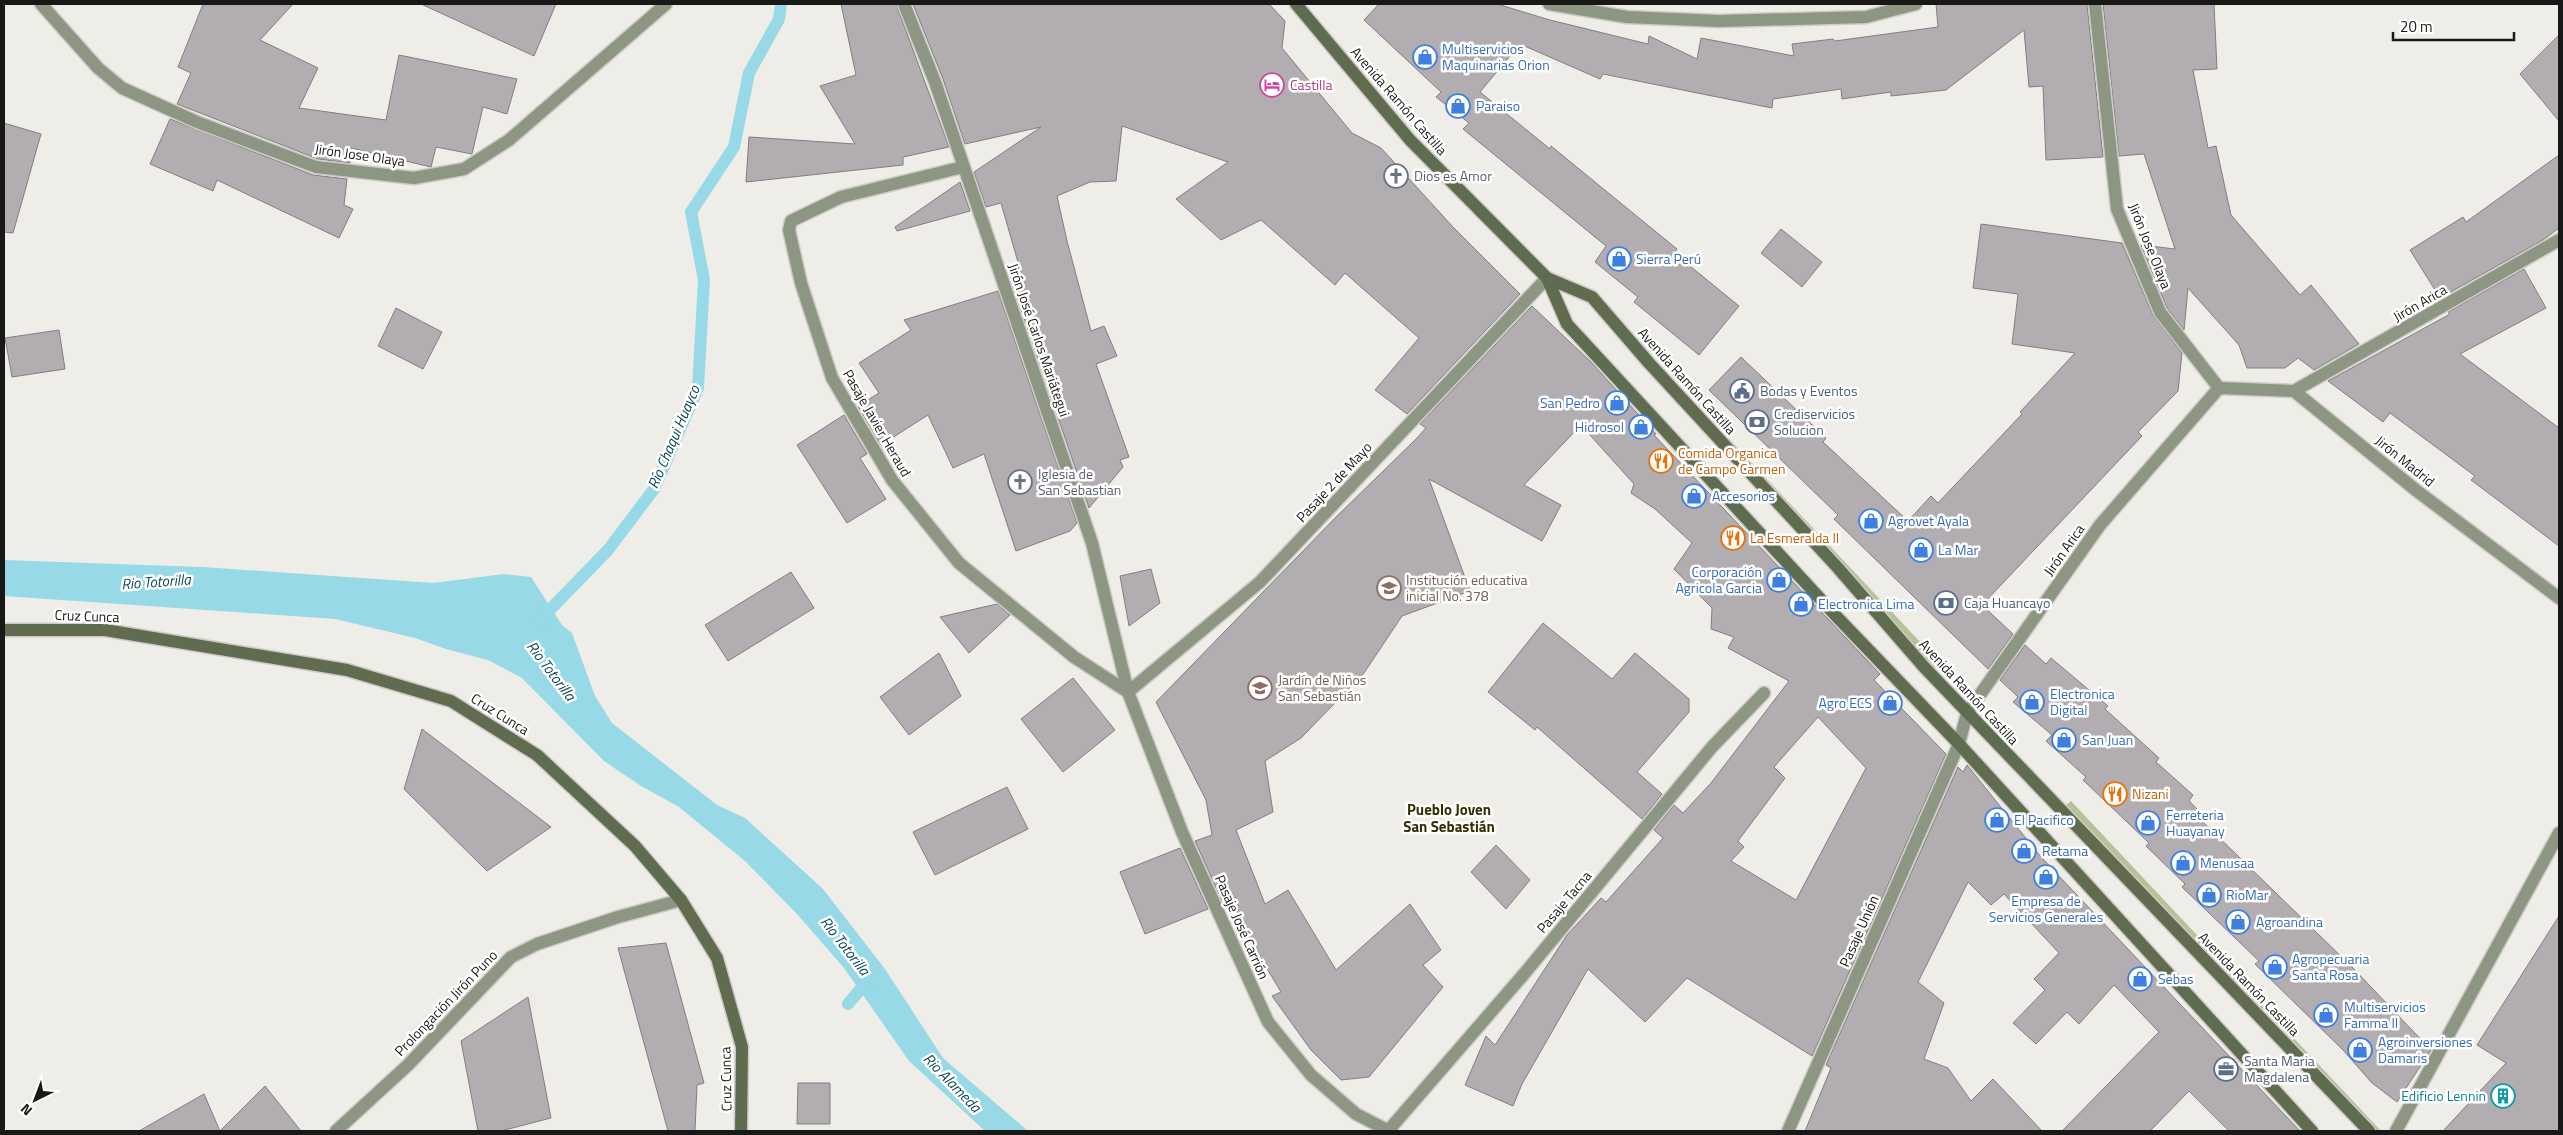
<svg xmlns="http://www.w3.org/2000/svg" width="2563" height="1135" font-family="'Titillium Web',sans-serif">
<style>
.green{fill:#b7c297}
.water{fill:#97d9e7}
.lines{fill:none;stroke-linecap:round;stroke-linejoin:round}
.stream{stroke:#97d9e7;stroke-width:12}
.building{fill:#b2adb0;stroke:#837d80;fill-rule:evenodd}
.street-casing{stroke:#cdcbc6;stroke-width:15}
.secondary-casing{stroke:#cdcbc6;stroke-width:15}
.street{stroke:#8d9682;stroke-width:12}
.secondary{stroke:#606c4f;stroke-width:12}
.labels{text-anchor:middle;stroke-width:5;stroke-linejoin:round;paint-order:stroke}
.shop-label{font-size:14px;fill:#366cbe;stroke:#fff;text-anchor:start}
.hotel-label{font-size:14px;fill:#b23c85;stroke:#fff;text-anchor:start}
.street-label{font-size:14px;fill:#181816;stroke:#fff}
.worship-label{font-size:14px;fill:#5b616d;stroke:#fff;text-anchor:start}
.service-label{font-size:14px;fill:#4e5e75;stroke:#fff;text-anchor:start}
.food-label{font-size:14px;fill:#c56008;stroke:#fff;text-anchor:start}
.education-label{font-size:14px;fill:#785e54;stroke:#fff;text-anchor:start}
.culture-label{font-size:14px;fill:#0d838f;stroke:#fff;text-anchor:end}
.water-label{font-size:15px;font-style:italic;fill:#0f4a54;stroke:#fff}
.neighbourhood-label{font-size:15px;font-weight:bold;fill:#342e03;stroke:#fff}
</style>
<rect width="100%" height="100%" fill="#efede8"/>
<!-- green -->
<path class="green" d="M1652,357L1939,662L1937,667L1932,668L1646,361Z
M2071,801L2381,1131H2368L2065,806Z"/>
<!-- water -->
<path class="water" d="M4,560L203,567L433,583L504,574L531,577L562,625L572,633L595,696L612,723L717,805L745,818L823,889L885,969L943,1058L1028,1131H985L909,1061L844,968L797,914L745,861L679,807L641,786L604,761L522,678L488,660L446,649L415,638L335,619L4,596Z"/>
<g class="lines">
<!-- stream -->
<path class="stream" d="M539,621L608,550L654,489L698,388L704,280L691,212L734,147L749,73L779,19L781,4
M848,1004L870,978"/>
</g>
<!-- building -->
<path class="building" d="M203,4H293L260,40L318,68L299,108L386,120L399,55L517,79L507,114L483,107L472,154L436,147L431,167L351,148L350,163L318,159L177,104L191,73L178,67Z
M421,4H556L534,56Z
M841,4H896L949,147L903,157V165L746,182L749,137L855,144L820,86L856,75Z
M913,4H1269L1285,21L1282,48L1352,133L1381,148L1453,227L1520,294L1407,414L1375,390L1419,338L1345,273L1335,285L1261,220L1221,240L1176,199L1228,162L1122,126L1116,181L1090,182L1057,196L1067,241L1091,331L1104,326L1117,356L1096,364L1129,457L1120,460L1123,467L1089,508L1013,286L1024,283L1001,203L986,207L974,172L1041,127L965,144L943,79Z
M1379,4H1497L1550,20L1648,44L1649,36L1697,59L1701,38L1794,56L1792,44L1833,39L1835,41L1938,27L1936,4H2087L2103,157L2046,160L2043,86L2029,87L2024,30L1946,90L1891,96V92L1842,99L1841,89L1773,99L1772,108L1603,74L1600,79L1520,44L1480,92L1550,149L1551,146L1617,200L1677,249L1674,253L1739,306L1699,355L1634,302L1638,297L1595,262L1606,246L1463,129L1469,123L1436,97L1441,92L1364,20Z
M2103,4H2214L2217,69L2193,70L2208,148L2216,146L2231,215L2300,295L2311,285L2359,344L2314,370L2298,358L2285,368H2247L2239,345L2188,288L2184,330L2167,308L2141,245L2175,249L2144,154L2119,156Z
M2559,35V121L2520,74Z
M170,119L313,175L347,179L344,205L353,209L339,238L217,180L213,191L150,164Z
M4,123L41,134L13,233L4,232Z
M2559,155V228L2543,240L2440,298L2410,250L2463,217L2466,222Z
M960,182L970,211L897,231L895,227Z
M1981,224L2122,243L2153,315L2182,353L2178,391L2138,432L2142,436L1982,605L2013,634L1988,669L1834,519L1838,515L1709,390L1741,357L1826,438L1823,442L1908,521L1931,496L1938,503L2022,414L2020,412L2075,353L2012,344L2018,294L1973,288Z
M1781,229L1822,262L1802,287L1761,253Z
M2524,269L2546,308L2460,354L2559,428V546L2471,480L2475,476L2390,413L2383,422L2328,381L2450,314L2448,312Z
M998,291L1077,523L1070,531L1016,551L984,454L953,468L928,415L881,445L858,406L879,393L859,363L911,330L904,320Z
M1532,306L1590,361L1656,434L1654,435L1880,674L1874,680L1946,754L1812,1056L1687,978L1645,1022L1588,969L1522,1084L1513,1106L1465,1085L1486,1036L1495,1045L1567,935L1601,898L1606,902L1663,838L1654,830L1674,805L1683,813L1711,783L1789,681L1728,648L1734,637L1711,629L1712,608L1674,569L1692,543L1655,509L1631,493L1634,484L1581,425L1524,485L1561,505L1542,541L1429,479L1470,591L1402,616L1364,673L1301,738L1265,761L1273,812L1236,830L1265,904L1288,890L1336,970L1410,904L1441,950L1423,965L1443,987L1369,1077L1341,1080L1311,1050L1272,996L1281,992L1238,920L1236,897L1223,903L1195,841L1212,835L1206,800L1156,702L1335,518L1416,439L1426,428L1420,424ZM1818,717L1866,768L1796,900L1731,861L1744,847L1738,841L1785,778L1774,767Z
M396,308L442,332L423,369L378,346Z
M59,330L65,369L12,377L5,338Z
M844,415L867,454L860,458L886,499L847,523L797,445Z
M1151,569L1160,603L1129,626L1120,576Z
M791,572L814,608L728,661L705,625Z
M997,604L1010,615L969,653L940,617Z
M1543,623L1612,679L1635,653L1689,699V712L1637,772L1662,794L1642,819L1537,727L1535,730L1488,692Z
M2025,645L2046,664L2051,658L2108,706L2105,709L2159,758L2156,762L2193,795L2189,801L2205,817L2202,821L2352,967L2431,1050L2397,1102L2372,1083L2343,1050L2255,964L2259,961L2182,887L2185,884L2146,846L2149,843L2083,780L2086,777L2046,741L2052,735L2013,702L2018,697L2000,680Z
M939,653L961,696L909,735L880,697Z
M1073,678L1115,730L1063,772L1021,719Z
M422,729L551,827L487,871L404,789Z
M1967,765L2041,857L2300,1131H2229L2189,1091L2150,1131H2062L2159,1032L2114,985L2079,1024L2067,1012L2036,1044L2013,1023L2045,990L2034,979L2059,953L2004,894L1991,905L1968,882L1918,982L1944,1003L1924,1059L1948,1068L1971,1101L1993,1079L2042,1131H1805L1831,1068L1826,1065L1958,767L1963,772Z
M1007,787L1028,829L935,875L913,832Z
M1496,845L1530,880L1506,909L1471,872Z
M1180,848L1208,909L1145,934L1120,872Z
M2559,916V1131H2443L2506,1063L2477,1045Z
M666,943L704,1083L697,1085L695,1131H668L618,948Z
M528,997L551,1118L501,1131H478L461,1041Z
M798,1083H830V1124H797Z
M265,1086L301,1131H139L204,1094L220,1131Z"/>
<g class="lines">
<!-- street casing -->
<g class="street-casing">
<path id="street" d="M41,4L98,68L122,88L197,122L316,167L414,178L464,169L509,140L666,4
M904,4L935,82L1092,543L1128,692L1182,832L1268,1022L1311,1075L1356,1114L1389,1131
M1549,4L1627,17L1719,21L1866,17L1916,4
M2095,4L2117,209L2160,312L2219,388
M963,167L841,197L791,221L789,230L801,283L832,378L892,480L959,563L1074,657L1128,692
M2219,388L2294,391L2417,491L2559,598
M2294,391L2559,240
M1128,692L1260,582L1547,278
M336,1131L408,1065L511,957L537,944L618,917L681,900
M1388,1131L1524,974L1712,747L1764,693
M1788,1131L1959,744L1967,713L2100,525L2219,388
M2396,1131L2559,833"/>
</g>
<!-- secondary casing -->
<g class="secondary-casing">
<path id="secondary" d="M1296,4L1410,140L1547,278L1567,324L1837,617L1959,744L2312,1131
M1547,278L1592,297L1649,363L1838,568L1924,667L2369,1131
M4,630H105L347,670L451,701L537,755L635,846L681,900L717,958L742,1047L741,1131"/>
</g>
<!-- street -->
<use href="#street" class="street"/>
<!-- secondary -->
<use href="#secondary" class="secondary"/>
</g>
<!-- icons -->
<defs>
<g id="shop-ring" transform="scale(1.25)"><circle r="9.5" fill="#fff" stroke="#3f7fe0" stroke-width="1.5"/><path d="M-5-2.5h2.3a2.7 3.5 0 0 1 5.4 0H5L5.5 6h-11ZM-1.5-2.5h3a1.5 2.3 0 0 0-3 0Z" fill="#3f7fe0"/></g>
<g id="hotel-ring" transform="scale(1.25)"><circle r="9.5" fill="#fff" stroke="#d1479c" stroke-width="1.5"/><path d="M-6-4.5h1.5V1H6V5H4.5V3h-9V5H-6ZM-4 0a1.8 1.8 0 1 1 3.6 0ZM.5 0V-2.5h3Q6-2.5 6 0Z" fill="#d1479c"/></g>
<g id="church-ring" transform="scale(1.25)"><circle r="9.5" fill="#fff" stroke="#6b7280" stroke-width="1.5"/><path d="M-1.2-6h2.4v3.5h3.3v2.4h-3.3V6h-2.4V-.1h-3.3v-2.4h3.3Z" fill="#6b7280"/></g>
<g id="civic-ring" transform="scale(1.25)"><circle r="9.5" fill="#fff" stroke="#5c6f8a" stroke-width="1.5"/><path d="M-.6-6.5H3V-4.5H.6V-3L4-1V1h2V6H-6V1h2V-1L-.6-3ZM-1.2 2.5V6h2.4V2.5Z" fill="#5c6f8a"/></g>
<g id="bank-ring" transform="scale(1.25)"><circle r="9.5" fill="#fff" stroke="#5c6f8a" stroke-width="1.5"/><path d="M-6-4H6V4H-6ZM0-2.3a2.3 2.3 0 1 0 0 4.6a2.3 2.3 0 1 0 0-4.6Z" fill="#5c6f8a"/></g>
<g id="restaurant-ring" transform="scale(1.25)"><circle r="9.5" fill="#fff" stroke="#e8710a" stroke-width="1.5"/><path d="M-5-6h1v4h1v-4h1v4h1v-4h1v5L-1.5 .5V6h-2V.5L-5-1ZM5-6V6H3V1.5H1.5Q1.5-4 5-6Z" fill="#e8710a"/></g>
<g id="school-ring" transform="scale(1.25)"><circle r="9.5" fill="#fff" stroke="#8d6e63" stroke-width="1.5"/><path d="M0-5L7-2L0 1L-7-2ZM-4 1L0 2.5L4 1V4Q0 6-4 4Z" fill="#8d6e63"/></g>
<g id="office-ring" transform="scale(1.25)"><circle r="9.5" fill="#fff" stroke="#5c6f8a" stroke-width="1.5"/><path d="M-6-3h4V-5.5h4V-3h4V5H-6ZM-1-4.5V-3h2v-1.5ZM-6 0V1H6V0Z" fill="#5c6f8a"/></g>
<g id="building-ring" transform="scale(1.25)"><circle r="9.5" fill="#fff" stroke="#0f9aa8" stroke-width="1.5"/><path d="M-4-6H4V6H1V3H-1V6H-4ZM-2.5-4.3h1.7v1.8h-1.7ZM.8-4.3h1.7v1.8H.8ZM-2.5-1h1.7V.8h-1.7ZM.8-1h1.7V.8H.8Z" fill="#0f9aa8"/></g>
</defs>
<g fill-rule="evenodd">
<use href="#shop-ring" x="1425" y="57"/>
<use href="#hotel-ring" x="1272" y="85"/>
<use href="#shop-ring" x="1458" y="106"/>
<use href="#church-ring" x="1396" y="176"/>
<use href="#shop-ring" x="1619" y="259"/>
<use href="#civic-ring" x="1742" y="391"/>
<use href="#shop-ring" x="1617" y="403"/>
<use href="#bank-ring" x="1757" y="422"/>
<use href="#shop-ring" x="1641" y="427"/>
<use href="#restaurant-ring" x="1661" y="461"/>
<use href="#church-ring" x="1020" y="482"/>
<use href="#shop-ring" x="1694" y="496"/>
<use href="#shop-ring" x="1871" y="521"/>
<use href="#restaurant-ring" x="1733" y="538"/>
<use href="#shop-ring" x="1921" y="550"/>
<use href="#shop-ring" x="1779" y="580"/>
<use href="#school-ring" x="1389" y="588"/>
<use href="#bank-ring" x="1946" y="603"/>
<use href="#shop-ring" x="1801" y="604"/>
<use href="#school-ring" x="1260" y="688"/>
<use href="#shop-ring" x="2032" y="702"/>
<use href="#shop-ring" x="1890" y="703"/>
<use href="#shop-ring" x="2064" y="740"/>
<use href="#restaurant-ring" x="2115" y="794"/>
<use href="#shop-ring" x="1997" y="820"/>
<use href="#shop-ring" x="2148" y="823"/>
<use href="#shop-ring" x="2024" y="851"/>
<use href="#shop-ring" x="2183" y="863"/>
<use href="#shop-ring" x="2046" y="877"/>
<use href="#shop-ring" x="2209" y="895"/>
<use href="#shop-ring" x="2238" y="922"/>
<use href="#shop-ring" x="2275" y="967"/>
<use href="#shop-ring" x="2140" y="979"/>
<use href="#shop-ring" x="2326" y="1015"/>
<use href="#shop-ring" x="2360" y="1050"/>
<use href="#office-ring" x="2226" y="1069"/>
<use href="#building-ring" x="2503" y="1096"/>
</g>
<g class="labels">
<!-- shop labels -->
<g class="shop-label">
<text x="1442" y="54">Multiservicios<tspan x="1442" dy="16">Maquinarias Orion</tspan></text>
<text x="1476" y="111">Paraiso</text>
<text x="1636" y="264">Sierra Perú</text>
<text x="1600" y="408" text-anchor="end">San Pedro</text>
<text x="1624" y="432" text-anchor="end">Hidrosol</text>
<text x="1712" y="501">Accesorios</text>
<text x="1888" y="526">Agrovet Ayala</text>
<text x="1938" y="555">La Mar</text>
<text x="1762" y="577" text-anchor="end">Corporación<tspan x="1762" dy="16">Agricola Garcia</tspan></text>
<text x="1818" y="609">Electronica Lima</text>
<text x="2050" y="699">Electronica<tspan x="2050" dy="16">Digital</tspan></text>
<text x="1872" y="708" text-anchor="end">Agro ECS</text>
<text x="2082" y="745">San Juan</text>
<text x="2166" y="820">Ferreteria<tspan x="2166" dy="16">Huayanay</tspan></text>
<text x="2014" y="825">El Pacifico</text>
<text x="2042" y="856">Retama</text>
<text x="2200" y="868">Menusaa</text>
<text x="2226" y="900">RioMar</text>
<text x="2046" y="906" text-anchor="middle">Empresa de<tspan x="2046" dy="16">Servicios Generales</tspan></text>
<text x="2256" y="927">Agroandina</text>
<text x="2292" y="964">Agropecuaria<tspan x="2292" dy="16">Santa Rosa</tspan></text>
<text x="2158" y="984">Sebas</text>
<text x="2344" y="1012">Multiservicios<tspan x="2344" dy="16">Famma II</tspan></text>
<text x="2378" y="1047">Agroinversiones<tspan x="2378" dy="16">Damaris</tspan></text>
</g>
<!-- hotel labels -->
<g class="hotel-label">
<text x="1290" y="90">Castilla</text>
</g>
<!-- street labels -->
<g class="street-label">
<text transform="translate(1399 101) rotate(49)" y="5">Avenida Ramón Castilla</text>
<text transform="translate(360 155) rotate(8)" y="5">Jirón Jose Olaya</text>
<text transform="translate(2150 246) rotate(68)" y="5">Jirón Jose Olaya</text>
<text transform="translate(2420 303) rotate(-30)" y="5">Jirón Arica</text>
<text transform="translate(1039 340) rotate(71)" y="5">Jirón José Carlos Mariátegui</text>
<text transform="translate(1687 381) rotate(48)" y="5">Avenida Ramón Castilla</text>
<text transform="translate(877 423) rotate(60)" y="5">Pasaje Javier Heraud</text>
<text transform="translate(2405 461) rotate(39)" y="5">Jirón Madrid</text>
<text transform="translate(1334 482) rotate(-47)" y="5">Pasaje 2 de Mayo</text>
<text transform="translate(2064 550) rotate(-55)" y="5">Jirón Arica</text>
<text transform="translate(87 616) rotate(2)" y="5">Cruz Cunca</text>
<text transform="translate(1969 692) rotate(47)" y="5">Avenida Ramón Castilla</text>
<text transform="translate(500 714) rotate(32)" y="5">Cruz Cunca</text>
<text transform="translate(1564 902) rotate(-50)" y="5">Pasaje Tacna</text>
<text transform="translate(1242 927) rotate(66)" y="5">Pasaje José Carrión</text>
<text transform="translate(1859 931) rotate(-66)" y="5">Pasaje Unión</text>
<text transform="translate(2249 984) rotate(46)" y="5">Avenida Ramón Castilla</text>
<text transform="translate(446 1003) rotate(-46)" y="5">Prolongación Jirón Puno</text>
<text transform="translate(726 1079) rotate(-91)" y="5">Cruz Cunca</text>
</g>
<!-- worship labels -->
<g class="worship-label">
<text x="1414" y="181">Dios es Amor</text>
<text x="1038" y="479">Iglesia de<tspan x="1038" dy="16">San Sebastian</tspan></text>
</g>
<!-- service labels -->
<g class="service-label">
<text x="1760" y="396">Bodas y Eventos</text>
<text x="1774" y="419">Crediservicios<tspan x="1774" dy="16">Solucion</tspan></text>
<text x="1964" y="608">Caja Huancayo</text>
<text x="2244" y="1066">Santa Maria<tspan x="2244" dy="16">Magdalena</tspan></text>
</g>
<!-- food labels -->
<g class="food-label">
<text x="1678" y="458">Comida Organica<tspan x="1678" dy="16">de Campo Carmen</tspan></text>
<text x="1750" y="543">La Esmeralda II</text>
<text x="2132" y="799">Nizani</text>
</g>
<!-- education labels -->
<g class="education-label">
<text x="1406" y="585">Institución educativa<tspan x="1406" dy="16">inicial No. 378</tspan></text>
<text x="1278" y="685">Jardín de Niños<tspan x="1278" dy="16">San Sebastián</tspan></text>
</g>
<!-- culture labels -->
<g class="culture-label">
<text x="2486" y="1101">Edificio Lennin</text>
</g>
<!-- water labels -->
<g class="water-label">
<text transform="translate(674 437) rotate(-67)" y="5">Río Chaqui Huayco</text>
<text transform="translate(156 582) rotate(-4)" y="5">Rio Totorilla</text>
<text transform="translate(551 671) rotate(53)" y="5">Rio Totorilla</text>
<text transform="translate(845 946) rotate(52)" y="5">Rio Totorilla</text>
<text transform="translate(952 1083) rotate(46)" y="5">Rio Alameda</text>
</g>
<!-- neighbourhood labels -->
<g class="neighbourhood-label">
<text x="1449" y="815">Pueblo Joven<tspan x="1449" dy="17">San Sebastián</tspan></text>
</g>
</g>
<!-- border -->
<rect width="2563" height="1135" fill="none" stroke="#181816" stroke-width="10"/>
<!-- north arrow -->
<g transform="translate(35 1100) rotate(222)" stroke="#ffffff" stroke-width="4" paint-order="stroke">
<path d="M0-4L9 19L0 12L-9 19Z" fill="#181816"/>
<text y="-8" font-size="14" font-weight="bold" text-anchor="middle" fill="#181816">N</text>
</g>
<!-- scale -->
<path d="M2393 32v8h121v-8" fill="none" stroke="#181816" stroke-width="2.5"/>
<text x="2400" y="32" font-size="15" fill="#181816" stroke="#ffffff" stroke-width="4" paint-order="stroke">20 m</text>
</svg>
